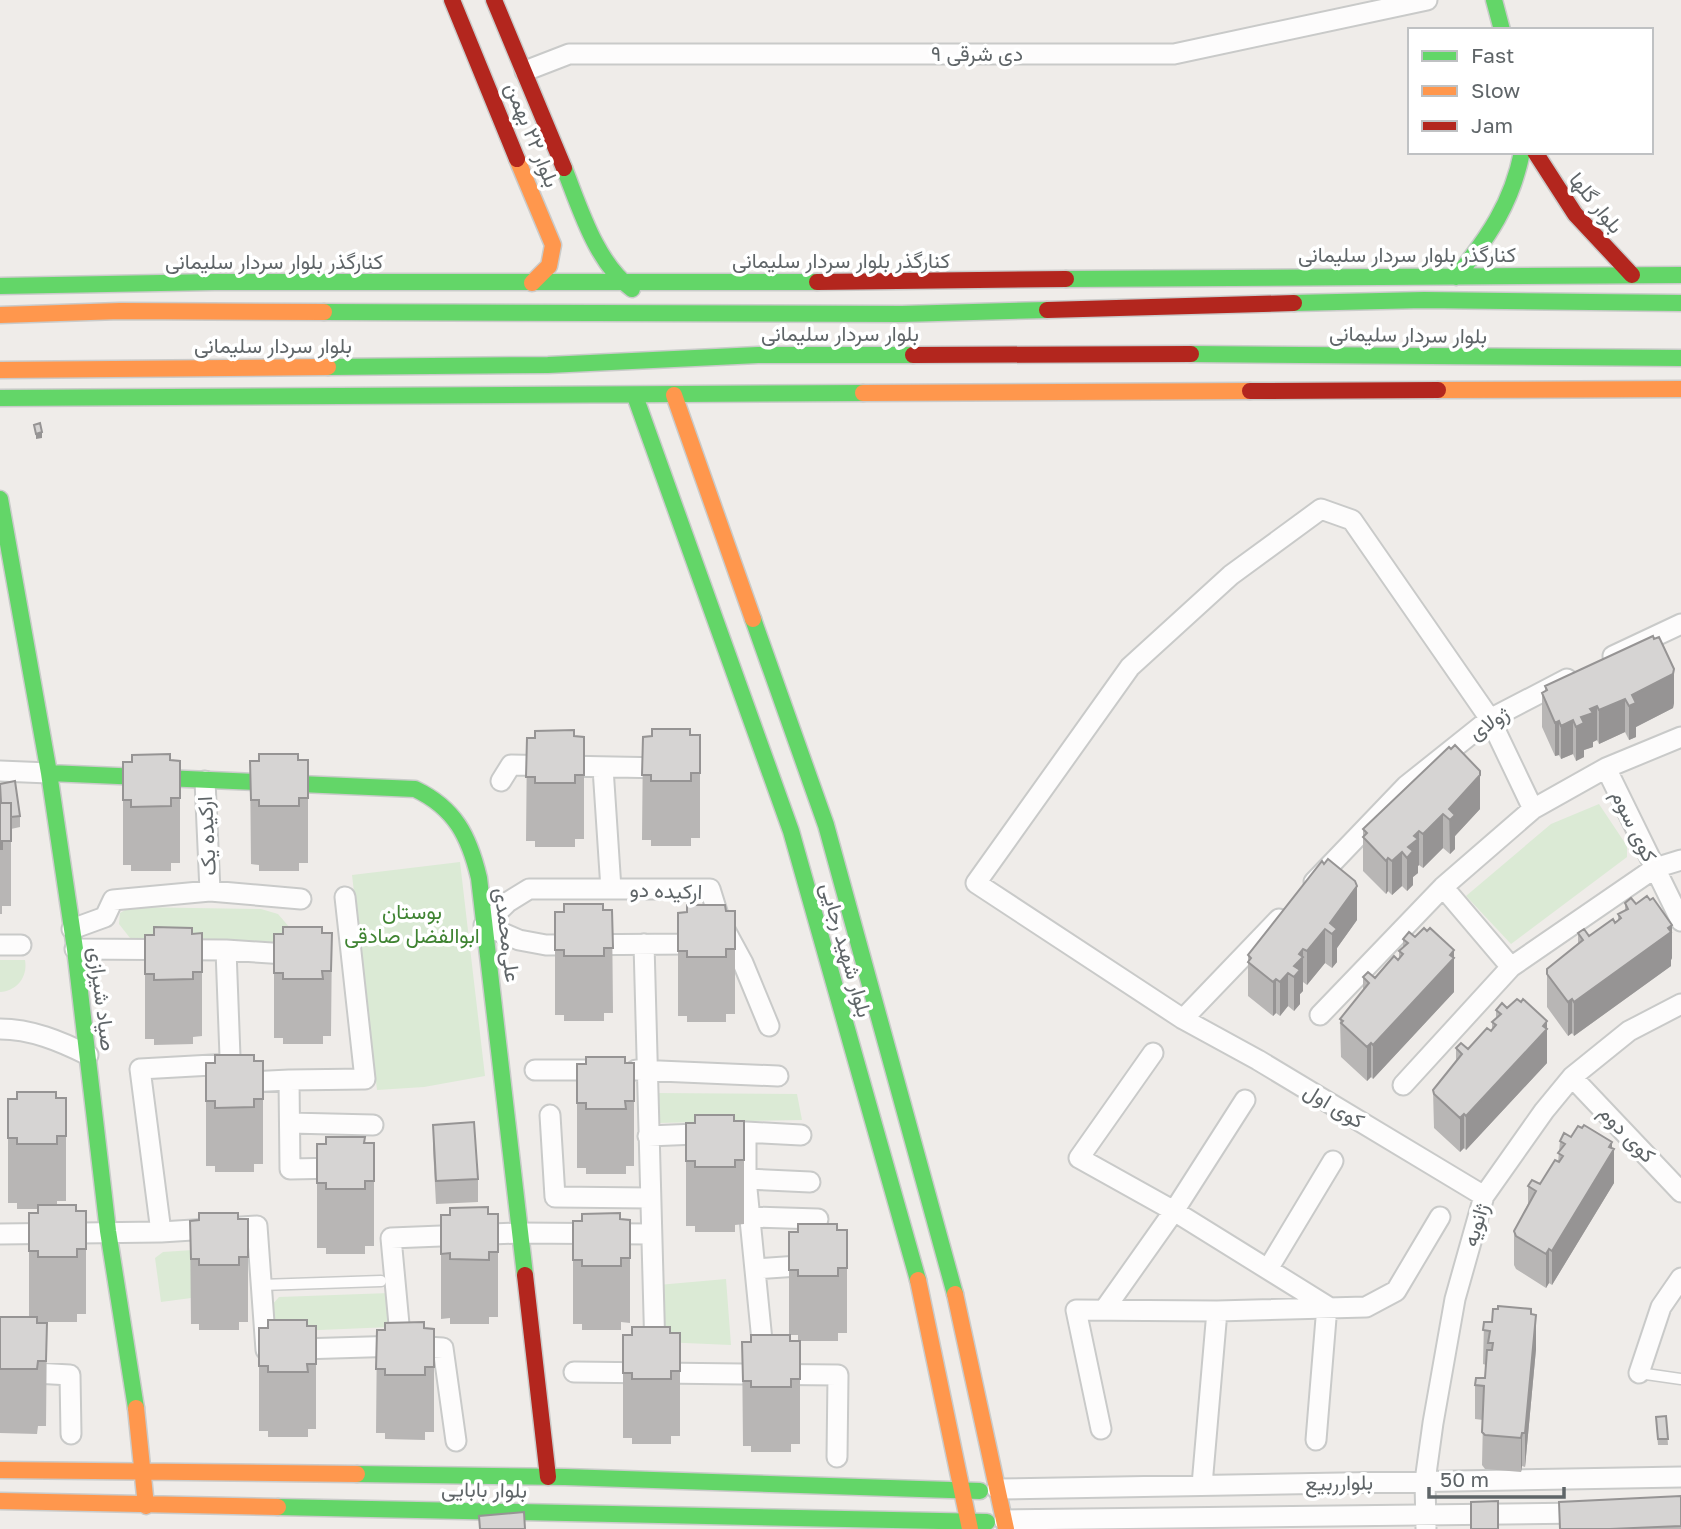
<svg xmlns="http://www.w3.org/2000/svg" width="1681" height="1529" font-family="'Golos Text',Vazirmatn,sans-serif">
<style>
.green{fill:#dbead5}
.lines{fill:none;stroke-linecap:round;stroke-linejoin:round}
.lane-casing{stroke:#c9cac9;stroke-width:13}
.street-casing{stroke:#c9cac9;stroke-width:23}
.fast-casing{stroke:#cacbca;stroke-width:19}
.slow-casing{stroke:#cacbca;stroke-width:19}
.jam-casing{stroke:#cacbca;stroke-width:19}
.lane{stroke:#fdfcfc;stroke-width:10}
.street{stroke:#fdfcfc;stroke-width:19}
.fast{stroke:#63d668;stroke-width:16}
.slow{stroke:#ff974d;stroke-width:16}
.jam{stroke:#b3261e;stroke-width:16}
.wall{fill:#b8b6b5;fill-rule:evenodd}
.shaded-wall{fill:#969494}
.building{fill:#d6d4d3;stroke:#969494;stroke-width:2}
.labels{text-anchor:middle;stroke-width:7;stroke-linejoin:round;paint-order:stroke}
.street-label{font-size:21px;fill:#5f6568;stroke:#fff}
.park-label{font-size:21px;fill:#3f8332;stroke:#fff}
</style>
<rect width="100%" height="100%" fill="#efece9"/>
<!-- green -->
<path class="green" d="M1599,804L1627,846V857L1511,944L1466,896L1551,824Z
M460,862L485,1076L424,1087L377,1090L352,875Z
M130,907L261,909L278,914L290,928L281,944L130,938L119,924L120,913Z
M0,960H25C28,977 17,991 0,992Z
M653,1093L797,1094L802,1120L658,1123Z
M193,1250L191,1298L161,1302L155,1258L163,1252Z
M726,1279L731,1345L662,1342L658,1285Z
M390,1293L391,1327L272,1332L271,1306L279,1297Z"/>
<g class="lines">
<!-- lane casing -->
<g class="lane-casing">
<path id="lane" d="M261,1285L381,1281
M1639,1373L1681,1379"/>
</g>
<!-- street casing -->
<g class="street-casing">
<path id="street" d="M525,71L569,54H1174L1427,0
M1613,656L1681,624
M603,768L611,889
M1606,768L1681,921
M0,771L49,773
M205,781L210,891
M501,781L511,765L666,768
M1314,882L1406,786L1490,719L1567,679
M1443,887L1511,967
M529,889H710L719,918L693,944L546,945L519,940L484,925L508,902Z
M724,928L743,963L769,1026
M72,929L105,917L113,900L210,891L301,899
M644,944L655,1352
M0,945H21
M75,949L226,950L301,955
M226,950L231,1083L289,1080
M1320,1015L1443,887L1533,809
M1183,1019L1279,919
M0,1029C31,1029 60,1041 88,1055
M1153,1053L1079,1158L1174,1211L1327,1306L1316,1440
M535,1070H602
M636,1070L778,1076
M1572,1077L1681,1192
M1403,1085L1511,967L1655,868L1681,860
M550,1115L555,1197L649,1198
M290,1123L373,1125
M746,1132V1179L764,1361
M648,1136L746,1132L801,1135
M341,1168L290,1169L289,1080L365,1079L345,897
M746,1179L810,1182
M1484,1196L1258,1060L1183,1019L976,883L1130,667L1231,575L1321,509L1352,520L1490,719L1533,809L1606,768L1681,737
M750,1217L818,1219
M161,1232L140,1069L230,1064
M0,1234L161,1232L257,1226L266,1350L401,1346L391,1238L519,1233L650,1234
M755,1269L813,1265
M1268,1269L1333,1161
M1104,1310L1174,1211L1245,1100
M0,1340L33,1341L35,1373L70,1375L71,1434
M410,1346L443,1348L456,1441
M574,1372L838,1375L837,1457
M1639,1373L1661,1307L1681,1278
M1101,1429L1076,1310L1217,1311L1366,1307L1396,1291L1440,1217
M1202,1485L1217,1311
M997,1489L1681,1477
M1004,1520L1584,1513
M1426,1528L1425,1481L1433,1423L1455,1299L1484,1196L1544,1111L1572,1077L1629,1031L1681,1004"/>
</g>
<!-- fast casing -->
<g class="fast-casing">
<path id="fast" d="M1494,0L1502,30
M564,168C580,208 596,263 632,289
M1456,277C1488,238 1512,203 1522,152
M1066,279L1681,275
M0,286L214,282H817
M1294,303L1424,300L1681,303
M324,312L902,314L1047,310
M1191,354L1681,358
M328,367L548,365L758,355H913
M635,396L791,831L918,1280
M0,398L863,393
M0,499L49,773L75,949L108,1231L136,1408
M753,619L826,825L955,1294
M49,773L415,789C455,808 469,836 479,878L525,1275
M357,1474L565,1477L980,1491
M278,1507L987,1522"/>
</g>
<!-- slow casing -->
<g class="slow-casing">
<path id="slow" d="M517,159L553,245L549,266L532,283
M0,315L120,311L324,312
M0,370L328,367
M1438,390L1681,389
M863,393L1250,391
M674,395L753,619
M918,1280L970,1529
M955,1294L1006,1529
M136,1408L146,1506
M0,1470L357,1474
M0,1501L278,1507"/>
</g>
<!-- jam casing -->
<g class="jam-casing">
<path id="jam" d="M452,0L517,159
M494,0L564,168
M1535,152L1575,214L1632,275
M817,282L1066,279
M1047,310L1294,303
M913,355L1191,354
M1250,391L1438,390
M525,1275L548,1477"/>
</g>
<!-- lane -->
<use href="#lane" class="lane"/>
<!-- street -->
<use href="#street" class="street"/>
<!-- fast -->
<use href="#fast" class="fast"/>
<!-- slow -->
<use href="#slow" class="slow"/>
<!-- jam -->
<use href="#jam" class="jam"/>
</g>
<!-- wall -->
<path class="wall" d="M1545,686L1674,703L1673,708L1636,727V737L1629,740L1625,732L1599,744L1597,740L1593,742V747L1584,750V757L1576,761L1573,754L1561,759L1559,755L1555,756L1542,727V693L1545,692Z
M700,735V838H691V846H651V840H642L643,737Z
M584,737V839H575V847H535V841H526L527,738Z
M308,760V863H299V871H259V865L251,864L250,761Z
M180,761V863H171V871H131V865H123V762Z
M1480,771V809L1455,836V849L1450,854L1443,848L1423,868L1419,865L1418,866V873L1413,877V885L1407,891L1402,886L1392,895L1388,891L1386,894L1363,871V829Z
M0,784L20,816V827L11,829V906H2V914H0Z
M1625,903L1672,958L1671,960V966L1574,1036L1572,1033L1568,1036L1547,1007V969L1578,944V933L1589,936L1618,920V914L1625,911Z
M612,910L613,1013H604V1021H564V1015H555V912Z
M735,911V1014H726V1022H687V1016H678V913Z
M1357,920L1337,948V962L1332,968L1325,963L1307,985L1303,982V991L1300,994V1004L1294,1011L1288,1006L1280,1016L1276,1013L1273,1016L1248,996V955Z
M202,933V1036L193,1037V1044L154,1045V1039H145V935Z
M332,933L331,1036H323V1044H283V1038H274V934Z
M1415,937L1454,950V992L1373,1079L1371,1077L1367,1081L1341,1057L1340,1019L1363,990V977L1375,978L1399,958V951L1403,948V939Z
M1507,1008L1547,1021V1063L1466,1150L1464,1148L1460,1152L1434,1128L1433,1090L1456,1062V1048L1468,1049L1492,1029V1022L1496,1019V1010Z
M263,1061V1164H254V1172H215V1166H206V1063Z
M634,1063V1166H626V1174H586V1168H577V1064Z
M66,1098V1201H57V1205L76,1211H86V1314H77V1322H38V1316H29V1213H38V1209H17V1203H8V1099Z
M744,1121V1224L735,1225V1232H695V1226H686V1123Z
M433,1125L478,1179V1202L436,1204L433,1148Z
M1571,1137L1612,1148L1614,1183L1552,1285L1549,1283L1546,1288L1516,1269L1514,1265V1231L1528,1204V1186L1540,1184L1558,1162L1560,1141Z
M365,1143H374V1246H365V1254H326V1248H317V1144Z
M498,1214V1317H489V1324H450V1318L441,1319V1215Z
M248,1219V1322H239V1330H199V1324H191L190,1221Z
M630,1220V1323L621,1322V1330H582V1324H573V1221Z
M847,1230V1333H838V1341H800V1444H791V1452H751V1446H743L742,1342H751L789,1335V1232ZM790,1335H798V1341H790Z
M1531,1314L1536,1349L1525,1467L1522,1466L1521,1472L1485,1469L1482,1465L1483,1420L1475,1419V1385L1485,1378L1486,1365L1483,1364L1484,1322H1492Z
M0,1317L37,1323H47L46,1426H38L37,1434L0,1433Z
M316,1326V1429H308V1437H268V1431H259V1328Z
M434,1329V1432H425V1440L385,1439V1433H376L377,1330Z
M680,1333V1436H671V1444H632V1438H623V1335Z
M1666,1416L1668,1445H1658L1656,1422Z
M1681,1496V1529H1559V1502Z"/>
<!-- shaded-wall -->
<path class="shaded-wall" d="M42,432V438L36,439V434Z
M1674,669V703L1673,708L1636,727V737L1629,740V706L1632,695Z
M1625,699V732L1599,744V710Z
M1597,706V740L1593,742V747L1584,750V757L1576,761V727L1581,717L1590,709Z
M1573,720V754L1561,759V726Z
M1559,721V755L1555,756V723Z
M1480,775V809L1455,836V849L1450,854L1449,809Z
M1443,814V848L1423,868V834Z
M1419,831V865L1418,866V873L1413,877V885L1407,891V858L1408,847L1414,836Z
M1402,852V886L1392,895V861Z
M1388,858V891L1386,894V861Z
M1357,886V920L1337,948V962L1332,968V934L1330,923Z
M1672,925V958L1671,960V966L1574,1036V1002Z
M1325,929V963L1307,985V951Z
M1303,949V991L1300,994V1004L1294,1011V966L1299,954Z
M1454,950V992L1373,1079V1045Z
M1288,973V1006L1280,1016V982Z
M1276,979V1013L1273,1016V982Z
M1572,999V1033L1568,1036V1002Z
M1547,1021V1063L1466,1150V1116Z
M1371,1043V1077L1367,1081V1047Z
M1464,1114V1148L1460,1152V1118Z
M1612,1142V1152L1614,1149V1183L1552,1285V1251Z
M1549,1249V1283L1546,1288V1254Z
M1536,1315V1349L1525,1467V1433Z
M1522,1433V1466L1521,1472V1438Z"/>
<!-- building -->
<path class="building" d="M40,423L42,432L36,434L34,425Z
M1653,636L1654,639L1659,637L1674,669L1673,674L1632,695L1636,703L1629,706L1625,699L1599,710L1597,706L1590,709L1593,713L1581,717L1584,723L1576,727L1573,720L1561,726L1559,721L1555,723L1542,693L1547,690L1545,686Z
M652,729H690V735H700V773H691V781H651V775H642L643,737L652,736Z
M574,730V736L584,737V775H575V783H535V777H526L527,738H535V731Z
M1455,745L1480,771V775L1449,809L1455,815L1450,820L1443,814L1423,834L1419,831L1414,836L1418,839L1408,847L1413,851L1407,858L1402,852L1392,861L1388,858L1386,861L1363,837L1367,833L1363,829L1449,747L1451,749Z
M170,754V760L180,761V798H171V806L131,807V800H123V762H132V755Z
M259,754H298V760H308V798H299V806H259V800H251L250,761H259Z
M15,781L20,816L11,817V803H1L0,784Z
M0,797L1,803H11V841H2V849H0Z
M1328,859L1355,881L1357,886L1330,923L1337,929L1332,934L1325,929L1307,951L1303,949L1299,954L1303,957L1294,966L1300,970L1294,977L1288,973L1280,982L1276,979L1273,982L1248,962L1251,958L1248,955L1322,861L1324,864Z
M1647,896L1650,900L1653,898L1672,925L1668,928L1671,932L1574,1002L1572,999L1568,1002L1547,974V969L1583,940L1578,933L1584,929L1589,936L1613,919L1615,923L1621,918L1618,914L1628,909L1625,903L1631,898L1636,904Z
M564,904H603V910H612L613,948H604V956H564V950H555V912H564Z
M687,905H725L726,911H735V949H726V957H687V951H678V913L687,912Z
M154,927L192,928V934L202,933V972H193V979L154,980V974H145V935H154Z
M283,927H322V933H332L331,971H322L323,979H283V973H274V934H283Z
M1424,928L1427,931L1430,928L1454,950L1450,955L1454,958L1373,1045L1371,1043L1367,1047L1341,1023L1343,1021L1340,1019L1369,983L1363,977L1368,972L1375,978L1394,956L1398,960L1403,954L1399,951L1408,943L1403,939L1409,932L1415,937Z
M1517,999L1521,1002L1523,999L1547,1021L1543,1026L1547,1029L1466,1116L1464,1114L1460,1118L1434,1094L1433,1090L1462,1054L1456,1048L1461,1043L1468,1049L1487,1028L1491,1031L1496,1025L1492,1022L1501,1014L1496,1010L1502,1003L1507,1008Z
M215,1055H254V1061H263V1099H254V1107L215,1108V1101H206V1063H215Z
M586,1057H625V1063H634V1101H625L626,1109H586V1103H577V1064H586Z
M17,1092H56V1098H66V1136H57V1144H17V1138H8V1099H17Z
M695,1115H734V1121H744V1160H735V1167H695V1161H686V1123H695Z
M474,1122L478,1179L436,1181L433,1125Z
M1584,1125L1612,1142L1609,1147L1614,1149L1552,1251L1549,1249L1546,1254L1516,1236L1514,1231L1536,1191L1528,1186L1532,1180L1540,1184L1555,1160L1559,1162L1563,1156L1558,1153L1565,1144L1560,1141L1564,1133L1571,1137L1578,1126L1582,1128Z
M326,1137H365L364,1143H374V1181H365V1189H326V1183H317V1144H326Z
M38,1205H76V1211H86V1249H77V1257H38V1251H29V1213H38Z
M488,1207V1214H498V1252H489V1260L450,1259V1253L441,1254V1215H450V1208Z
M199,1213H238V1219H248V1257H239V1265H199V1259H191L190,1221L199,1220Z
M620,1213V1219L630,1220V1258H621V1266H582V1260H573V1221H582V1214Z
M798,1224H837V1230H847V1268H838V1276H798V1270H789V1232H798Z
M1498,1306L1531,1309V1314L1536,1315L1525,1433H1522L1521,1438L1485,1435L1482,1432L1484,1386L1475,1385L1476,1378H1485L1487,1350H1492L1493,1343H1488L1490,1331L1483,1330L1484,1322H1492L1493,1309H1498Z
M0,1317H37V1323H47L46,1361H38L37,1369H0Z
M268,1320H307V1326H316V1364H307L308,1372H268V1366H259V1328H268Z
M424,1322V1328L434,1329V1367H425V1375H385V1369H376L377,1330H385V1323Z
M632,1327H670V1333H680V1371H671V1379H632V1373H623V1335H632Z
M751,1335H790V1341H800V1379H791V1387H751V1381H743L742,1342H751Z
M1666,1416L1668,1439H1658L1656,1417Z
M1681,1496V1526L1610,1529H1560L1559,1502Z
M1498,1501V1529H1471V1502Z
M524,1512L525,1529H480L479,1516Z"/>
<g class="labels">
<!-- street labels -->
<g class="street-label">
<text x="977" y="61">۹ دی شرقی</text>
<text transform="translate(532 135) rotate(68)" y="7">بلوار ۲۲ بهمن</text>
<text transform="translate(1596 203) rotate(51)" y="7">بلوار گلها</text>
<text x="1407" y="262">کنارگذر بلوار سردار سلیمانی</text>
<text x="841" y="268">کنارگذر بلوار سردار سلیمانی</text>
<text x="274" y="269">کنارگذر بلوار سردار سلیمانی</text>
<text x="840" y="341">بلوار سردار سلیمانی</text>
<text transform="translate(1408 335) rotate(1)" y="7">بلوار سردار سلیمانی</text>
<text x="273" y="353">بلوار سردار سلیمانی</text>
<text transform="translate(1489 723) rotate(-33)" y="7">ژولای</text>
<text transform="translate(1634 826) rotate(64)" y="7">کوی سوم</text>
<text transform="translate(207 836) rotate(-93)" y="7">ارکیده یک</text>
<text transform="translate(666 891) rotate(2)" y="7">ارکیده دو</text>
<text transform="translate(507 935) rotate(83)" y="7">علی‌محمدی</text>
<text transform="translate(846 950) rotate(74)" y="7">بلوار شهید رجایی</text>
<text transform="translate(102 999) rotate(83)" y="7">صیاد شیرازی</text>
<text transform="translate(1334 1106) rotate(31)" y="7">کوی اول</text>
<text transform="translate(1627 1134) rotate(46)" y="7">کوی دوم</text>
<text transform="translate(1476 1225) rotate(-73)" y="7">ژانویه</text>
<text transform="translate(1339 1483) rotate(-1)" y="7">بلوارربیع</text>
<text transform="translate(484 1490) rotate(1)" y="7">بلوار بابایی</text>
</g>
<!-- park labels -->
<g class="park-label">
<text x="412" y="919">بوستان<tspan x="412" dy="24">ابوالفضل صادقی</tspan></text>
</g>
</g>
<!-- legend -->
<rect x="1408" y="28" width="245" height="126" fill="#ffffff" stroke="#bfc1c3" stroke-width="2"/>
<rect x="1422" y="51" width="35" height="10" fill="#63d668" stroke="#bfc1c3" stroke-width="2"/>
<text x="1471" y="63" font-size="21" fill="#5f6568">Fast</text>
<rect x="1422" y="86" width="35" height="10" fill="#ff974d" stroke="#bfc1c3" stroke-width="2"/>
<text x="1471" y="98" font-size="21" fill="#5f6568">Slow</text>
<rect x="1422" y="121" width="35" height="10" fill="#b3261e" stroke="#bfc1c3" stroke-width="2"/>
<text x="1471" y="133" font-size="21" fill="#5f6568">Jam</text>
<!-- scale -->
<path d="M1429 1487v10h135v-10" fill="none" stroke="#5f6568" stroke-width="3.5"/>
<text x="1440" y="1487" font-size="21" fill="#5f6568" stroke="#ffffff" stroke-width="5" paint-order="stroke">50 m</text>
</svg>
